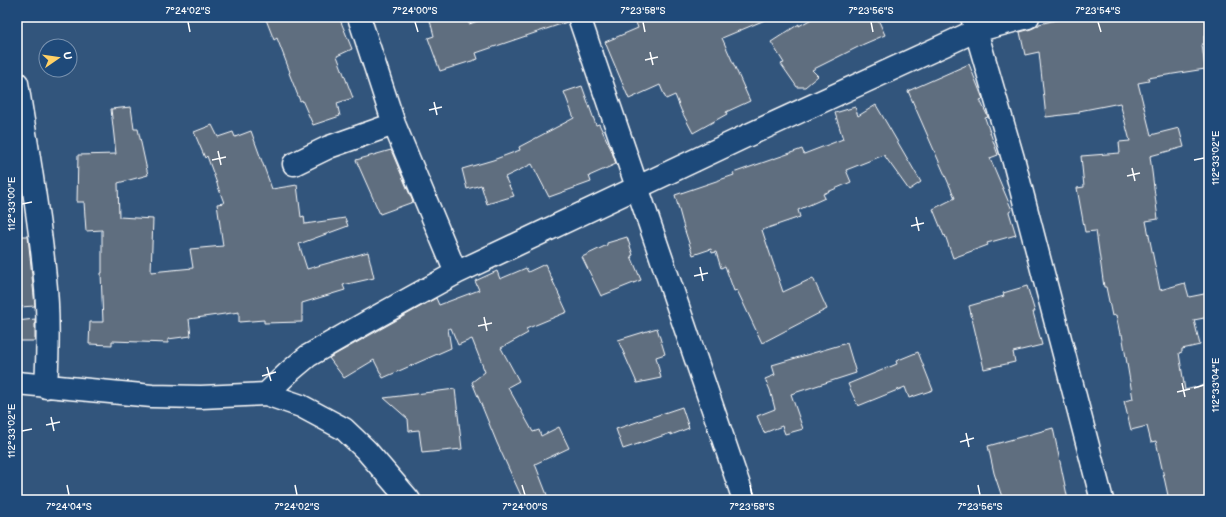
<svg xmlns="http://www.w3.org/2000/svg" width="1226" height="517" font-family="'Balsamiq Sans',sans-serif">
<style>
.building{fill:#5f6e7f;stroke:#fff}
.lines{fill:none;stroke-linecap:round;stroke-linejoin:round}
.minor-casing{stroke:#fff;stroke-width:25}
.minor{stroke:#1f4a7a;stroke-width:22}
.ticks{fill:none;stroke:#fff;stroke-width:1.5}
.neatline{fill:none;stroke:#fff;stroke-width:1.5}
.ticks-label{font-size:10px;text-anchor:middle;fill:#fff}
</style>
<rect width="100%" height="100%" fill="#32557c"/>
<filter id="ink" filterUnits="userSpaceOnUse"><feTurbulence type="fractalNoise" baseFrequency=".025" numOctaves="2"/><feDisplacementMap in="SourceGraphic" scale="8" xChannelSelector="R" yChannelSelector="G"/><feConvolveMatrix kernelMatrix="1 2 1 2 8 2 1 2 1" color-interpolation-filters="sRGB"/></filter>
<g filter="url(#ink)">
<!-- building -->
<path class="building" d="M265,17H339L352,49L337,56L353,98L337,103L340,116L313,125L302,100L300,101L289,73L290,72L277,38L274,40Z
M429,17H467L469,24L490,17H567V22L476,53L478,59L440,71L428,38L434,36Z
M634,17H772L722,38L750,101L726,112L727,114L693,133L681,110L675,95L666,99L660,85L629,99L605,42L638,28Z
M815,17H877L885,35L864,44L812,70L818,76L805,87H797L781,64L784,63L771,42L799,24V26Z
M1069,17H1209V36H1204V44H1202L1205,69L1148,78L1149,81L1138,83L1151,135L1179,128L1184,147L1150,156L1158,219L1146,221L1160,290L1185,283L1189,297L1209,293V317L1194,320L1200,345L1182,349V352L1179,353L1185,390L1209,384V500H1169L1156,441L1151,442L1147,426L1131,430L1124,401L1133,399L1122,334H1120L1116,315L1112,316L1106,287H1104L1096,231L1085,232L1077,188L1084,187L1081,156L1120,153L1119,142L1130,141L1120,103L1079,111V113L1046,117L1039,52L1025,55L1020,32L1031,29L1039,25V24Z
M969,64L983,99L980,100L988,117L985,118L998,155L990,158L1012,210L1009,212L1016,235L987,243L988,245L953,258L945,235L944,236L933,209L955,198L908,91Z
M582,86L596,125L599,124L611,149L616,164L589,176L591,182L549,197L532,164L505,177L514,196L487,204L481,185L467,189L462,169L493,160L520,150L519,147L574,118L564,92Z
M876,105L921,182L909,190L884,155L846,170L851,182L823,194L825,198L798,210L800,217L762,230L783,292L813,278L827,309L762,343L737,290L734,291L725,266L721,268L716,252L712,253L711,249L693,255L684,228L675,195L734,175L733,173L802,149L804,154L843,139L835,113L855,107L858,116Z
M131,107L134,129H138L148,175L118,183L119,217L153,219L151,272L193,268L190,249L223,246L217,204L224,203L207,156L205,158L194,132L212,125L218,137L233,132L235,137L251,131L272,189L297,185L301,217L304,216L305,224L345,218L348,226L299,244L307,269L368,252L374,278L343,285L345,290L302,303V322L264,323V320L239,322V312L189,319L191,336L168,339V343L112,341V345L89,344L90,322H103L101,273H102V230L86,231L84,202H77L78,155L116,154L111,109Z
M391,150L413,202L380,214L356,160Z
M17,236H28L35,306L20,307L19,280H17Z
M627,237L633,255L631,256L641,280L601,296L582,257L607,245V243Z
M545,264L567,312L526,329L528,333L501,348L519,381L508,387L533,432L539,430L541,436L559,427L569,448L535,464L549,500H523L497,443L472,382L485,372L472,339L458,345L451,328L448,329L451,348L383,378L374,360L344,378L329,358L436,298L439,305L479,290L475,281L497,271L500,279L526,268L528,272Z
M1027,286L1035,312H1033L1042,345L1013,352L1015,362L984,369L969,306L1004,296L1003,293Z
M35,319V341H17V321Z
M657,328L665,354L656,357L661,378L637,383L618,340Z
M847,343L856,373L791,394L803,429L785,434L782,426L764,433L757,416L775,409L770,390L765,379L775,375L772,365Z
M918,352L933,390L909,398L905,387L858,406L848,384L897,364L896,361Z
M455,389L462,449L422,453L419,430L409,431L408,419L384,398Z
M682,407L689,428L671,435V433L623,449L616,429Z
M1053,428L1068,500H1003L994,473L988,446Z"/>
<g class="lines">
<!-- minor casing -->
<g class="minor-casing">
<path id="minor" d="M359,17L394,124L456,273
M579,17L744,500
M972,17L1014,162L1102,500
M17,83C27,148 39,212 45,278C49,314 48,351 46,387
M294,164L329,147L394,124
M17,383L152,396L201,397L266,394L301,406L344,429L366,450L409,500
M266,394L289,372L308,356L369,321L456,273L742,138L975,31L1028,17"/>
</g>
<!-- minor -->
<use href="#minor" class="minor"/>
</g>
</g>
<!-- ticks -->
<path class="ticks" d="M188,22L190,32M415,22L418,32M643,22L645,32M871,22L873,32M1098,22L1101,32M650,52L653,65M645,60L658,57M434,102L437,115M429,110L442,107M218,151L221,165M212,160L226,157M1194,160L1204,158M1132,168L1135,181M1127,176L1140,173M22,204L32,202M916,217L919,231M911,226L924,223M700,267L703,281M694,276L708,273M484,317L487,331M478,326L492,323M267,367L271,381M262,376L276,372M1182,383L1185,397M1194,388L1204,385M1177,392L1190,389M51,417L54,431M46,425L60,422M22,431L32,429M966,433L969,447M960,442L974,438M67,485L69,495M295,485L297,495M522,485L525,495M750,485L752,495M978,485L980,495"/>
<!-- margin -->
<rect width="1226" height="517" fill="none" stroke="#1f4a7a" stroke-width="44"/>
<!-- north arrow -->
<g transform="translate(58 58) rotate(77)"><circle r="19" fill="#1f4a7a" stroke="#7992af"/>
<path d="M0-3L7 15L0 10L-7 15Z" fill="#ffd166"/>
<text y="-6" font-size="11" font-weight="bold" text-anchor="middle" fill="#ffffff">U</text>
</g>
<rect x="22" y="22" width="1182" height="473" class="neatline"/>
<g class="ticks-label">
<text x="188" y="14">7°24'02"S</text>
<text x="415" y="14">7°24'00"S</text>
<text x="643" y="14">7°23'58"S</text>
<text x="871" y="14">7°23'56"S</text>
<text x="1098" y="14">7°23'54"S</text>
<text transform="translate(1215 158) rotate(-90)" y="4">112°33'02"E</text>
<text transform="translate(11 204) rotate(-90)" y="4">112°33'00"E</text>
<text transform="translate(1215 385) rotate(-90)" y="4">112°33'04"E</text>
<text transform="translate(11 431) rotate(-90)" y="4">112°33'02"E</text>
<text x="69" y="510">7°24'04"S</text>
<text x="297" y="510">7°24'02"S</text>
<text x="525" y="510">7°24'00"S</text>
<text x="752" y="510">7°23'58"S</text>
<text x="980" y="510">7°23'56"S</text>
</g>
</svg>
